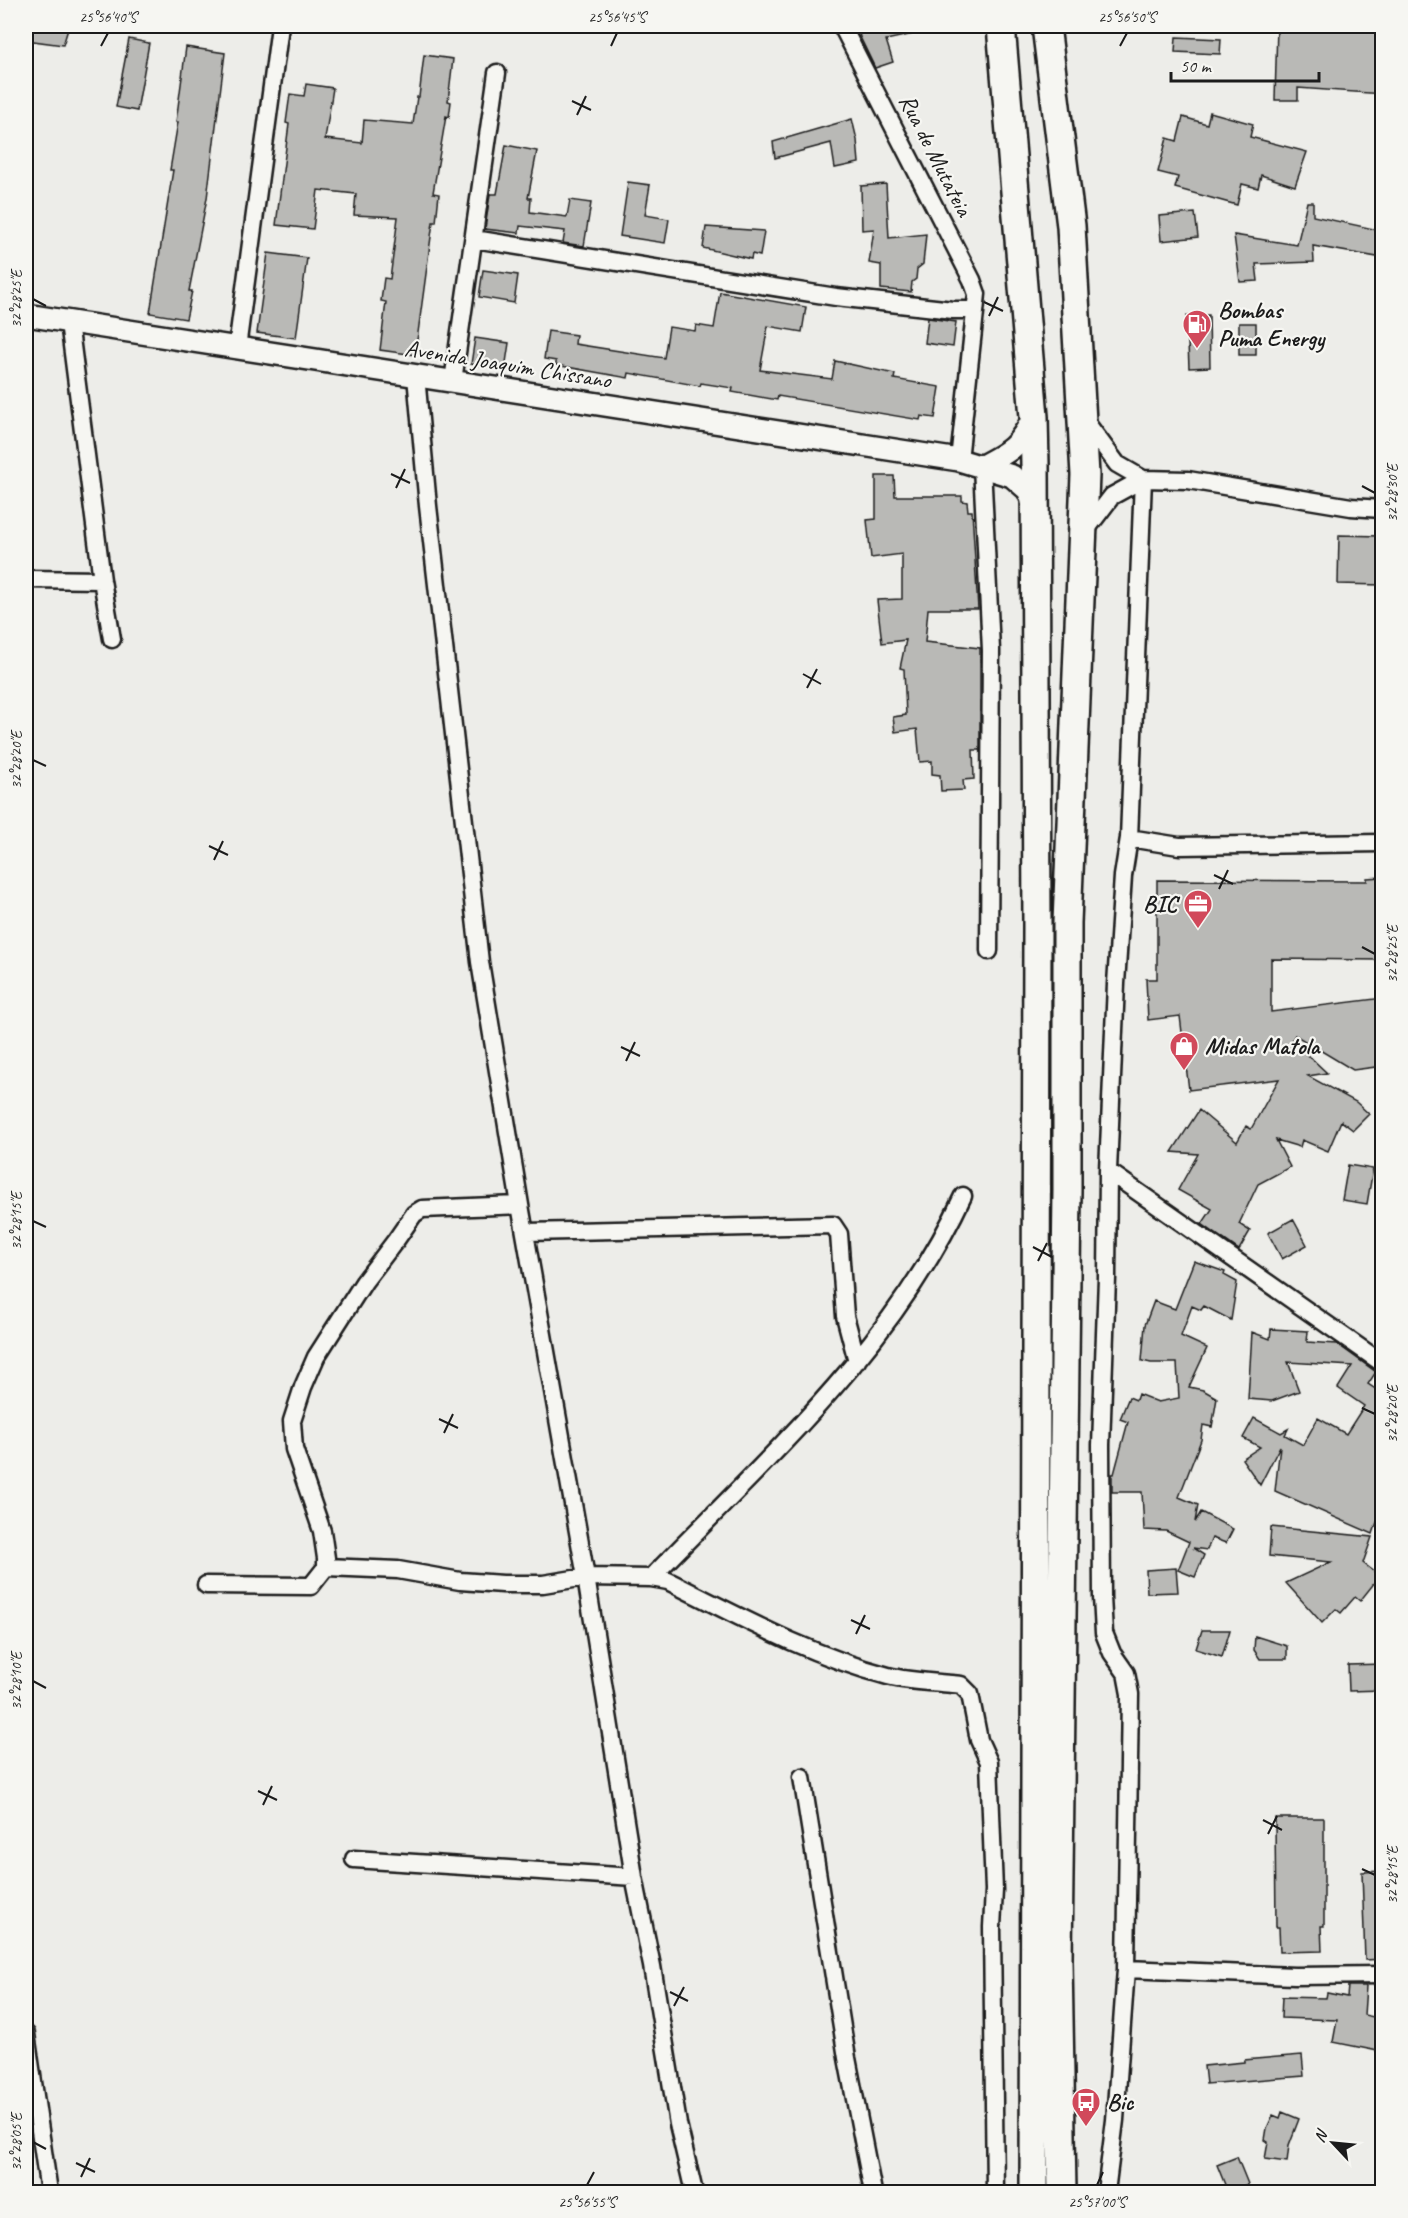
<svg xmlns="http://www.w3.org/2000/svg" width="1408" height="2218" font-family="Caveat,sans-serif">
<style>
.building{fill:#b9b9b6;stroke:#1c1c1c;stroke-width:1.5}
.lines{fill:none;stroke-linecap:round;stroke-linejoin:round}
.minor-casing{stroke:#1c1c1c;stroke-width:21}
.tertiary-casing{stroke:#1c1c1c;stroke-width:26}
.trunk-casing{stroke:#1c1c1c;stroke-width:32}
.minor{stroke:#f6f6f2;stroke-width:16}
.tertiary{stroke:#f6f6f2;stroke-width:21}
.trunk{stroke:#f6f6f2;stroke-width:27}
.ticks{fill:none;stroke:#1c1c1c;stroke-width:2}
.labels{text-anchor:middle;stroke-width:4.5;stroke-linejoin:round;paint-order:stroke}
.street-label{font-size:24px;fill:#1c1c1c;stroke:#f6f6f2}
.poi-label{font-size:24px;font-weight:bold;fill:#1c1c1c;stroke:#f6f6f2;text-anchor:start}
.neatline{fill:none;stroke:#1c1c1c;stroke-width:2}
.ticks-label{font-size:15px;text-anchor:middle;fill:#1c1c1c}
</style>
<rect width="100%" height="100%" fill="#edede9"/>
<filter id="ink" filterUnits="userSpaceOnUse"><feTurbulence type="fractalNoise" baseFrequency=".0167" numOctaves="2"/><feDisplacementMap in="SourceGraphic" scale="12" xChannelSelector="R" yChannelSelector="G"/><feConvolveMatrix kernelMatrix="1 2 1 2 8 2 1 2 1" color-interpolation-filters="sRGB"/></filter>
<g filter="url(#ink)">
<!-- building -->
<path class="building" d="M26,26H69L63,45L26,40Z
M857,26H922L923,32L886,40L893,62L875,68L860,37Z
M1277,26H1383V94L1298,88V100H1275Z
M1176,37L1221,39L1220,54L1175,52Z
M129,39L149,43L137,111L116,107Z
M186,47L225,53L207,198L189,291H192L186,319L150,313L173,170H170L178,122H176Z
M424,55L453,59L448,101L451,102L449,117L446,116L433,193L439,194L436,222H433L415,355L380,350L386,302L381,301L384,278L390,279L398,217L354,215L356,194L318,190L313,229L276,225L289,124L286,123L290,94L304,96L306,84L333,88L325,139L362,143L364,120L413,124L417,97H419Z
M1210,112L1253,124L1250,137L1307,152L1295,186L1261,175L1258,188L1242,184L1237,205L1175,188L1178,177L1158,172L1167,138L1177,141L1183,117L1207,124Z
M852,119L857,140L859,163L835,168L831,143L775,158L773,142Z
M506,145L537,151L528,198H531L530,212L567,217L570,200L591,203L584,246L563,243L565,231L520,226L519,233L485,229L490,194H497Z
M628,182L650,185L645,215L669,219L665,243L620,236Z
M886,184L889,238L926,234L923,264L917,269L916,279L912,282L911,292L881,289V265L869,263L874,229L862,230L861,186Z
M1307,202H1313V216L1383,231V258L1313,246L1314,262L1256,264L1258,281L1240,282L1234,235L1297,245Z
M1195,213L1198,237L1161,241L1159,216Z
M706,227L764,231L760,256L752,254L751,259L703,248Z
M268,253L307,258L296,338L257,333Z
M483,270L518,275L514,303L479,297Z
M720,292L806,307L802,332L768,326L760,370L832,379L835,361L895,374L894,379L940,387L935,418L921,416L920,420L778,396L777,400L732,392L733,388L701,383L700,386L629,373L628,378L556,365V361L544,359L548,331L576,335L575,344L664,358L669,327L695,331L696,325L714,328Z
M1209,315L1210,367L1189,368L1187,316Z
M928,318L956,322L953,347L925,343Z
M1239,323H1256V355H1239Z
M475,338L509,343L505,369L471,364Z
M876,476H894L895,496H962V501L967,502L968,511H972L978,609H928L925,642L980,648V750H973L974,779L963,780L964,790L941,791L940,775L932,774V761L920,762L917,729L895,732L893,717L906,715L904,669L900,668L906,640L882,643L877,600L902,599V554L871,558L867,520L876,519Z
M1339,535L1380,536L1379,547H1383V585L1338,584Z
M1383,877V960L1271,959V1012L1383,998V1066L1353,1070L1295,1035L1292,1040L1327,1073L1308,1076L1356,1102L1369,1114L1353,1130L1341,1121L1328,1151L1302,1140L1300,1147L1276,1140L1290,1167L1258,1184L1239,1224L1250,1231L1239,1250L1202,1224L1212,1209L1178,1190L1198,1154L1172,1152L1199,1110L1237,1142L1246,1126L1251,1129L1279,1079L1189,1090L1180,1016L1148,1020L1146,979H1157V880L1367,881V878Z
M1348,1165L1373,1169L1367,1204L1342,1200Z
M1293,1219L1307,1245L1282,1259L1268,1233Z
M1194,1261L1225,1272L1224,1275L1237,1282L1231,1320L1204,1306L1201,1310L1192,1306L1181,1336L1207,1348L1189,1387L1203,1390L1217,1398L1212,1427L1203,1425L1201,1440L1179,1497L1198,1505L1195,1522L1201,1512L1233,1529L1226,1543L1212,1538L1207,1550L1193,1548L1204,1555L1195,1577L1178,1570L1189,1542L1166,1531L1144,1530L1142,1492H1112V1474H1114L1128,1422L1120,1419L1129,1397L1136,1400L1138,1394L1158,1402L1179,1398L1177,1363H1151L1142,1361L1145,1325L1154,1301L1175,1309Z
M1271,1329L1308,1331L1307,1342L1337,1344L1376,1372L1368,1384L1383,1394V1524L1377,1522L1373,1534L1275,1491L1280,1446L1260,1485L1242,1459L1260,1447L1243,1438L1254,1418L1281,1433L1288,1429L1285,1435L1303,1445L1318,1418L1346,1434L1364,1406L1338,1388L1352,1366L1288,1362L1299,1391L1272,1401L1248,1399L1252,1332L1270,1339Z
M1271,1527L1372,1537L1363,1563L1380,1576L1360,1601L1355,1597L1341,1613L1336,1609L1322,1623L1286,1583L1331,1562L1269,1556Z
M1176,1568L1178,1592L1147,1593L1146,1570Z
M1202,1630H1230L1222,1657L1196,1649Z
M1255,1636L1287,1646V1659H1260L1254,1650Z
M1383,1664V1690L1349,1691L1348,1665Z
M1275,1818H1324V1926H1321L1322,1951L1280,1952L1279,1927H1276Z
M1383,1871V1959L1365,1960L1362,1872Z
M1348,1986H1366L1364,2015L1383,2019V2052L1333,2042L1337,2020L1281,2018L1282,1997L1326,1998L1327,1993L1347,1997Z
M1302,2055L1304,2076L1206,2084L1204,2066L1244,2062V2060Z
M1282,2112L1299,2119L1289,2145L1287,2162L1265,2159L1268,2142L1265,2140L1267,2128L1273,2115L1280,2118Z
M1237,2157L1248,2184L1228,2192L1217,2165Z"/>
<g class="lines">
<!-- minor casing -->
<g class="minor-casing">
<path id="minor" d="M842,26L972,280L977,294L959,460
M474,239L836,297L953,310H975
M69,322L102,580L112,639
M237,348L280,26
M416,376L428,506L480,962L520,1205L586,1577L634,1877L652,1966L678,2124L694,2192
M453,381L497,73
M1083,418L1117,464L1143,479L1188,480L1351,507L1382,509
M982,466L991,650L989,951
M1083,534L1112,496L1143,479
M26,579L102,580
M1129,838L1179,846L1382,843
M1108,1171L1382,1363
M527,1232L833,1225L839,1234L845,1316L857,1361
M326,1567L398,1570L460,1581L503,1584H543L586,1577L651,1578L668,1581C740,1617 809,1655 888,1676C911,1682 937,1682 961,1685L970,1694L979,1740L989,1762L994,1890L992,1927L995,2192
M651,1578C766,1459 893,1347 963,1196
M206,1585L311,1586L326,1567V1558L322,1531L294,1449L292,1421L303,1387L316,1357L364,1282L396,1240L414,1214L422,1209L520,1205
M802,1777L847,2058L873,2192
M354,1859L634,1877
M1126,1969L1295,1976L1382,1975
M26,2034L49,2192
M1106,2192L1115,2120L1126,1969L1130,1694L1126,1673L1112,1653L1104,1633L1102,1597L1101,1445L1107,1278L1108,1171L1116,984L1123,876L1129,838L1143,479"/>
</g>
<!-- tertiary casing -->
<g class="tertiary-casing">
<path id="tertiary" d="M26,315L959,460L1012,476L1028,490L1035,507
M982,466C1011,451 1018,447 1034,417"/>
</g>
<!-- trunk casing -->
<g class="trunk-casing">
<path id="trunk" d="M1001,26L1034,417L1035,465L1037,926L1034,2192
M1046,26L1071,226L1085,475L1067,923V1190L1058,1960L1062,2192"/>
</g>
<!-- minor -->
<use href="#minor" class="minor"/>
<!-- tertiary -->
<use href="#tertiary" class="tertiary"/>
<!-- trunk -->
<use href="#trunk" class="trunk"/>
</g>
</g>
<!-- ticks -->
<path class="ticks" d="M101,46L108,33M611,46L617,33M1120,46L1127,33M572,101L591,110M577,115L586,96M33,299L46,306M984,302L1003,311M989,316L998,297M391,474L410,483M1362,486L1375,493M396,488L405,469M803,674L821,684M807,688L817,669M33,760L46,766M209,846L228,855M214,860L223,841M1214,875L1233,884M1219,889L1228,870M1362,947L1375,954M621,1047L640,1056M626,1061L635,1042M33,1221L46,1227M1033,1247L1052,1257M1038,1261L1047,1243M1362,1408L1375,1414M439,1419L458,1428M444,1433L453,1414M851,1620L870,1629M856,1634L865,1615M33,1681L46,1688M258,1791L277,1800M263,1805L272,1786M1263,1820L1282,1830M1268,1834L1277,1816M1362,1869L1375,1875M670,1992L688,2001M674,2006L684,1987M33,2142L46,2149M76,2163L95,2172M81,2177L90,2158M587,2185L594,2172M1097,2185L1103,2172"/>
<!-- icons -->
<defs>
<g id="fuel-pin" transform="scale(1.5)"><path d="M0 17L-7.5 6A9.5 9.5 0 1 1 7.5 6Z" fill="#d1495b" stroke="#f6f6f2"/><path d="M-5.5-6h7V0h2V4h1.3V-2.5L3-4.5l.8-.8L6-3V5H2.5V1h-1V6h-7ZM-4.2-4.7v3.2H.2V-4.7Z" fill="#fff"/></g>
<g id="office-pin" transform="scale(1.5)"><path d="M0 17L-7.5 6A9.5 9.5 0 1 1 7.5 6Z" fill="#d1495b" stroke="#f6f6f2"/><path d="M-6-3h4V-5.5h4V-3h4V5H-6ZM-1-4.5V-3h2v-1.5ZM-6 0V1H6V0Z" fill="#fff"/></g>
<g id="shop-pin" transform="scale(1.5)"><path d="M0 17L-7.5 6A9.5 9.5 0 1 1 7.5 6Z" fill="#d1495b" stroke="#f6f6f2"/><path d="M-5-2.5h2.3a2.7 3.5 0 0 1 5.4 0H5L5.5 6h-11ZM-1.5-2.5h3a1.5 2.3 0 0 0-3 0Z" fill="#fff"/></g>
<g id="bus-pin" transform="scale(1.5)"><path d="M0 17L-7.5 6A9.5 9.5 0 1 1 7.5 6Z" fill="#d1495b" stroke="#f6f6f2"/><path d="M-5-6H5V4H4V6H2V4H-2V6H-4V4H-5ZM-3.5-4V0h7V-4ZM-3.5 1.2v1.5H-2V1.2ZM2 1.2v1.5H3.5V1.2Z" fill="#fff"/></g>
</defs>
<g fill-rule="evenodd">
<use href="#fuel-pin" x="1197" y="324"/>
<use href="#office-pin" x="1198" y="904"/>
<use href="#shop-pin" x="1184" y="1046"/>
<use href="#bus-pin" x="1086" y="2102"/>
</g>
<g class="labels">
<!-- street labels -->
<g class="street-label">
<text transform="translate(936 155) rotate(63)" y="8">Rua de Mutateia</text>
<text transform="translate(508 364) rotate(9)" y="8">Avenida Joaquim Chissano</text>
</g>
<!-- poi labels -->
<g class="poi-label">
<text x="1218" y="318">Bombas<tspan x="1218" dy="28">Puma Energy</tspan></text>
<text x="1177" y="912" text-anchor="end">BIC</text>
<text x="1205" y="1054">Midas Matola</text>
<text x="1107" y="2110">Bic</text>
</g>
</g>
<!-- margin -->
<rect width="1408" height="2218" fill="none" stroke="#f6f6f2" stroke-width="66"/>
<!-- north arrow -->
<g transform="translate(1333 2143) rotate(296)" stroke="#f6f6f2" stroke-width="4.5" paint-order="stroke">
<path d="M0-4.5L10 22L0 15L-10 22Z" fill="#1c1c1c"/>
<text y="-9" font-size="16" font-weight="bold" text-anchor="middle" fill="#1c1c1c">N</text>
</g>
<!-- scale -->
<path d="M1171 72v9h148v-9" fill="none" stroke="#1c1c1c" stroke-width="3"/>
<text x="1180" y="72" font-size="18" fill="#1c1c1c" stroke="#f6f6f2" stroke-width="4.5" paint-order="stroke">50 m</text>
<rect x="33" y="33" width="1342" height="2152" class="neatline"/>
<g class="ticks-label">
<text x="108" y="22">25°56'40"S</text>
<text x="617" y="22">25°56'45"S</text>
<text x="1127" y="22">25°56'50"S</text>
<text transform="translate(16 299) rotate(-90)" y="5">32°28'25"E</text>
<text transform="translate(1392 493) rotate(-90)" y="5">32°28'30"E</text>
<text transform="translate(16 760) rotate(-90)" y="5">32°28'20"E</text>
<text transform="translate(1392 954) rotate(-90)" y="5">32°28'25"E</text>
<text transform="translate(16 1221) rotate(-90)" y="5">32°28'15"E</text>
<text transform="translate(1392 1414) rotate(-90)" y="5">32°28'20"E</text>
<text transform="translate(16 1681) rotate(-90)" y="5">32°28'10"E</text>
<text transform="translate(1392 1875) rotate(-90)" y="5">32°28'15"E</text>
<text transform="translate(16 2142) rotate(-90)" y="5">32°28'05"E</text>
<text x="587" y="2207">25°56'55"S</text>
<text x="1097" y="2207">25°57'00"S</text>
</g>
</svg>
